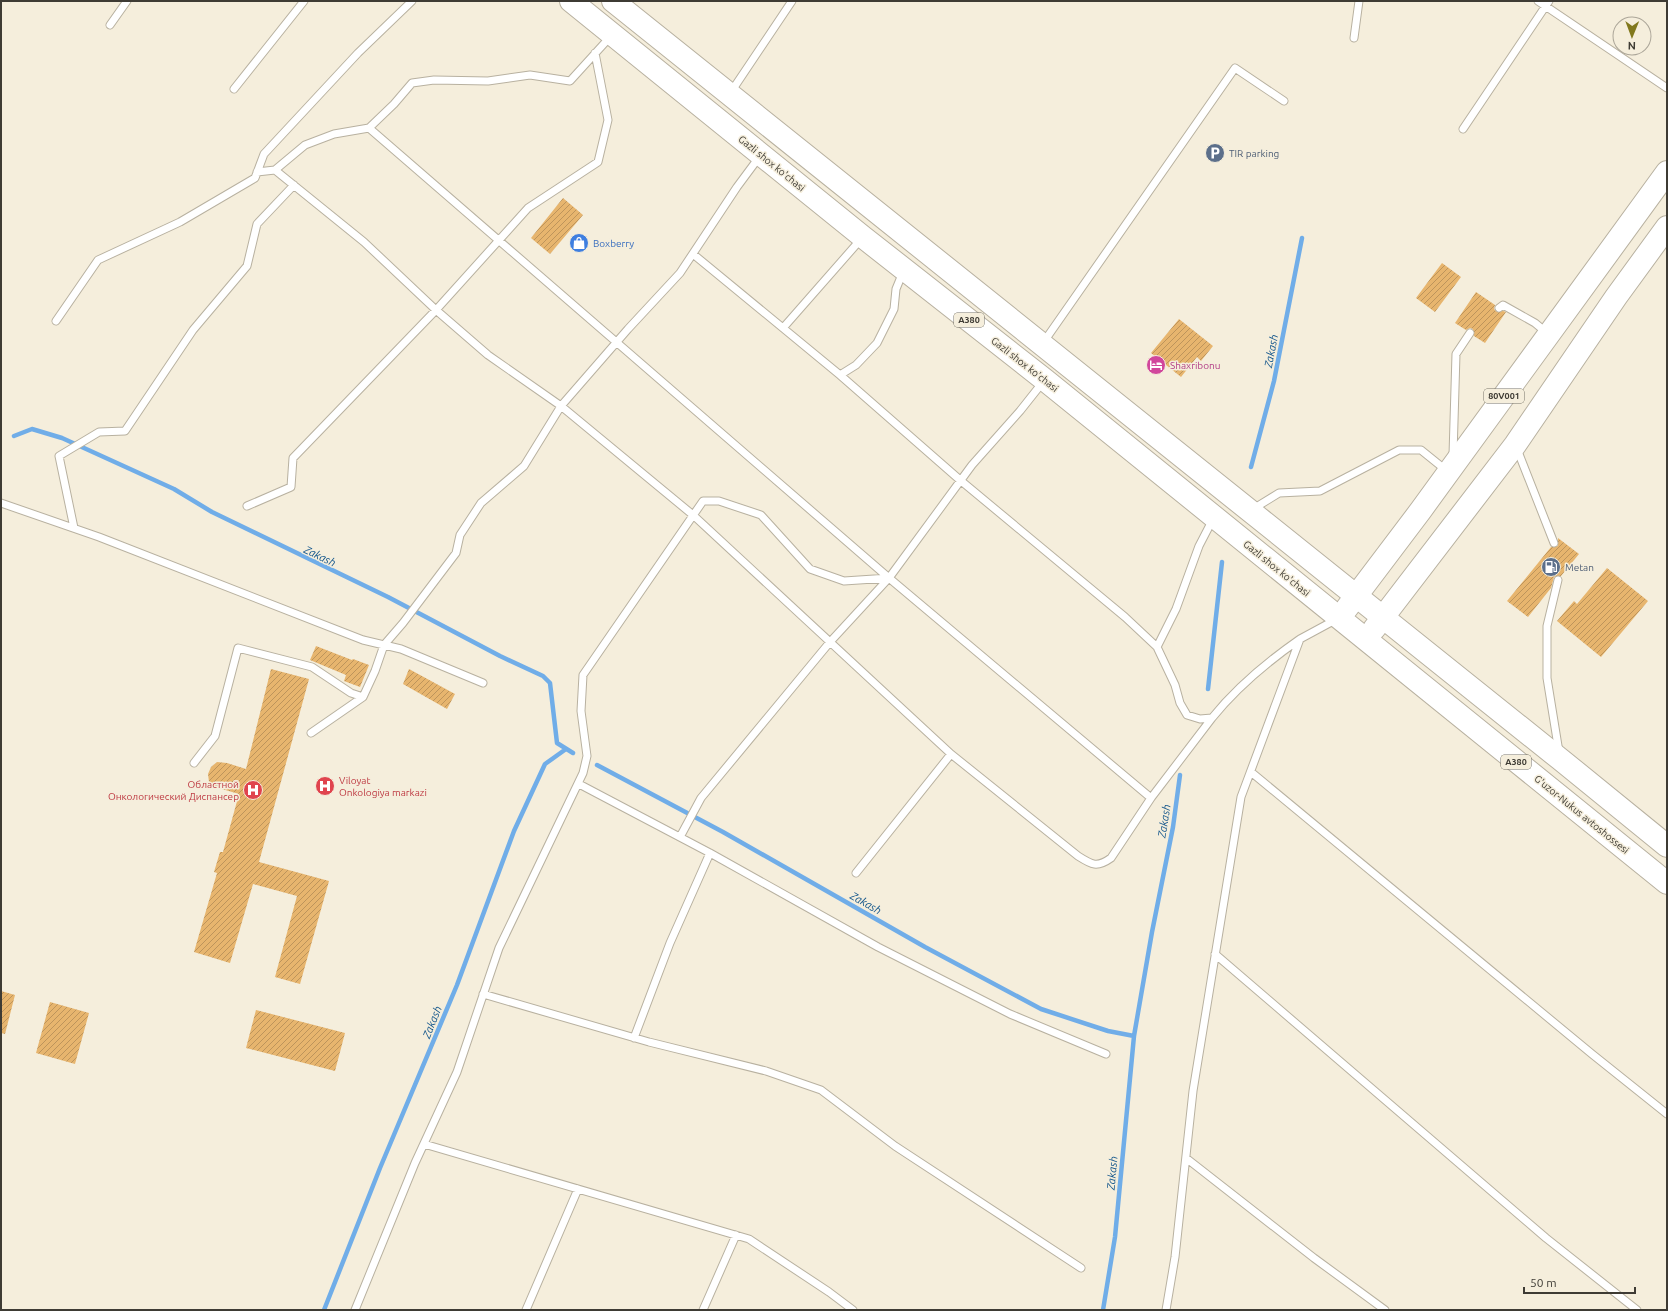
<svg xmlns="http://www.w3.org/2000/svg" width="1668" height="1311" font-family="Ubuntu,sans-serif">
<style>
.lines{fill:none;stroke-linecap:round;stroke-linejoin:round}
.stream{stroke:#70ade8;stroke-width:4.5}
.building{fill:url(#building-hatch)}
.service-casing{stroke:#b8b1a0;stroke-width:9}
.trunk-casing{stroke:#b8b1a0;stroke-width:24}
.service{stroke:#fff;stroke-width:7}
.trunk{stroke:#fff;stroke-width:22}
.labels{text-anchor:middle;stroke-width:3;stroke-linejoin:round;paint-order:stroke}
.shield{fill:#f5eedc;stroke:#757166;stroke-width:1}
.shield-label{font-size:9px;font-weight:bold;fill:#3e3b34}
.service-label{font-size:10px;fill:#4e5e75;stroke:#f5eedc;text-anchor:start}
.street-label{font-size:10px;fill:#3e3b34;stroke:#f5eedc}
.shop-label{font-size:10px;fill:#366cbe;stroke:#f5eedc;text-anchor:start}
.hotel-label{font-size:10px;fill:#b23c85;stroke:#f5eedc;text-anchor:start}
.health-label{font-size:10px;fill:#be3a42;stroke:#f5eedc;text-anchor:start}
.water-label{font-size:11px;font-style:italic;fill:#12558b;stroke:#f5eedc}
</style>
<defs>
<pattern id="building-hatch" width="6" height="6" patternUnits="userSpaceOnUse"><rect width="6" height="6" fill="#e7b56e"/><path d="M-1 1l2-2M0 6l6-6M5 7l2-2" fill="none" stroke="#bd945b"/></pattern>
</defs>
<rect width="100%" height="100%" fill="#f5eedc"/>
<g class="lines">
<!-- stream -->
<path class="stream" d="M14,436L32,429L62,438L174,489L212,512L388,597L500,656L543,676L550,683L557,743L573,753
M1251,467L1274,381L1302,238
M1208,689L1222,562
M597,765L723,832L925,947L1041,1009L1108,1031L1134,1036
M324,1310L380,1168L457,985L514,831L545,764L566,749
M1103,1310L1115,1237L1134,1036L1152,932L1173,827L1180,775"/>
</g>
<!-- building -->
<path class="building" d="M563,198L583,215L550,254L531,238Z
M1442,263L1461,277L1435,312L1416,298Z
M1476,292L1495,305L1494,309L1497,312L1503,311L1506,312L1485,343L1474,336L1473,329L1470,328L1466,330L1455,323Z
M1179,319L1213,346L1201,361L1197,357L1181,377L1151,353Z
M1558,538L1579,554L1561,576L1554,577L1551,588L1528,617L1507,601L1551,547L1558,546Z
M1607,568L1648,601L1601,657L1557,621L1574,601L1577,604Z
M316,646L352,660L353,659L369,665L360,687L344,681L346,675L310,660Z
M271,669L309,679L259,862L329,881L300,984L275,977L297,896L253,884L230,963L194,952L217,873L214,872L220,852H223L239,794L215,787L209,782L208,774L211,767L217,762L227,763L246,769Z
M409,669L455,694L447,709L403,684Z
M1,991L15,995L5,1034L1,1033Z
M50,1002L89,1013L75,1064L36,1053Z
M256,1010L345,1033L335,1071L246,1048Z"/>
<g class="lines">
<!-- service casing -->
<g class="service-casing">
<path id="service" d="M1538,1L1667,88
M110,25L127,1
M1354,38L1359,1
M234,89L304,1
M731,92L792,1
M369,128L889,578L1151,798
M1463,129L1549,1
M275,170L364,242L436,310L488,355L561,406L693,515L951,754
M257,172L275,170L305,145L334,134L369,128L394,104L412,83L434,80L488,81L530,75L570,81L611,36
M693,254L840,375L960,480L1125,617L1157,647L1175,685L1180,703L1187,715L1200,719L1212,718C1237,687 1267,662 1300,639
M1499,308L1503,305L1535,323L1547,333
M56,321L98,260L180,222L255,178L264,154L358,53L412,1
M783,328L862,238
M1043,343L1235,68L1284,101
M840,375L856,365L877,343L894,309L896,289L903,272
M1517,449L1554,543
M1453,455L1456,354L1470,333
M1,503L99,537L363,640L401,649L483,683
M247,506L291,487L293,458L436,310L528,208L598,162L608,120L595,53
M1253,509L1279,493L1320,491L1399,450H1421L1447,471
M74,528L59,456L99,432L125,431L193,330L247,266L257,224L294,185
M1558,580L1547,626V678L1559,752
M1157,647L1176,609L1199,546L1213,519
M311,733L363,697L375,671L384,645L403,623L456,553L460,535L481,503L524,466L561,406L628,329L680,273L737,187L760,156
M194,763L215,736L238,648L312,667L351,693L363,697
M1251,772L1592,1054L1667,1114
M579,784L710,853L878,947L1010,1014L1106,1054
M680,837L701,798L830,642L889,578
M856,873L951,754L1078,856C1092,865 1097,868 1111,858L1151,798L1212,718
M1215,954L1546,1238L1637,1310
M483,994L649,1042L766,1071L821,1090L895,1146L1081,1268
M634,1038L670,943L710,853
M424,1144L749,1239L829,1292L853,1310
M1186,1158L1314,1258L1385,1310
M355,1310L415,1163L457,1072L499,948L583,773L587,756L581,711L583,675L703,501H719L761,515L810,569L844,581L889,578L972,465L1020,411L1043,382
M526,1310L578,1189
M703,1310L736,1235
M1166,1310L1175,1257L1193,1091L1241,797L1300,639L1337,619"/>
</g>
<!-- trunk casing -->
<g class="trunk-casing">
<path id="trunk" d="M571,1L863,237L1045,380L1667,883
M613,1L1560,759L1667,846
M1347,608L1421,510L1667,172
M1374,629L1515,445L1616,297L1667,227"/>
</g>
<!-- service -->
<use href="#service" class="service"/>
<!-- trunk -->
<use href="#trunk" class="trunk"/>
</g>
<!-- icons -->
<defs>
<g id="parking-disc" transform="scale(1)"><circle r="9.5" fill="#5c6f8a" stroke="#f5eedc"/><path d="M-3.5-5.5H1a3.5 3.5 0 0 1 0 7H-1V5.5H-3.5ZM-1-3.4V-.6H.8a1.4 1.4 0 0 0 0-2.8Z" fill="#fff"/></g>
<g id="shop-disc" transform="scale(1)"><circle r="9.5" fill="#3f7fe0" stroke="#f5eedc"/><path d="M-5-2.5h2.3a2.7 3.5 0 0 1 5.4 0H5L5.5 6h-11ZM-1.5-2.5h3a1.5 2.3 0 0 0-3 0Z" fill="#fff"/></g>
<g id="hotel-disc" transform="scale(1)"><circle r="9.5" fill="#d1479c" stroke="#f5eedc"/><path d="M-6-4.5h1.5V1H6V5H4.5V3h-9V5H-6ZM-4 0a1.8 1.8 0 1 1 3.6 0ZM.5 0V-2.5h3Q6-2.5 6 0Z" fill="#fff"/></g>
<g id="fuel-disc" transform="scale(1)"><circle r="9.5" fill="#5c6f8a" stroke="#f5eedc"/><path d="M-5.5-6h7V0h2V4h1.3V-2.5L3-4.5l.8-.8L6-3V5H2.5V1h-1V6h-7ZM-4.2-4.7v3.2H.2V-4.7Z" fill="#fff"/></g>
<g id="hospital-disc" transform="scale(1)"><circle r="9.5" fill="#e0444e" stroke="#f5eedc"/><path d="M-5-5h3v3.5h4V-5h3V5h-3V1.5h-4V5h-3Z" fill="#fff"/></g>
</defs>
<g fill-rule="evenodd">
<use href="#parking-disc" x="1215" y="153"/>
<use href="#shop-disc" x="579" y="243"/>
<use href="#hotel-disc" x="1156" y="365"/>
<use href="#fuel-disc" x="1551" y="567"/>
<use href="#hospital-disc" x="325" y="786"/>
<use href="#hospital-disc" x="253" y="790"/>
</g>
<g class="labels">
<!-- shield labels -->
<g class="shield">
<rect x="954" y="313" width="30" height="14" rx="3"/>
<rect x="1484" y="389" width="40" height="14" rx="3"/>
<rect x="1501" y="755" width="30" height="14" rx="3"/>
</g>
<g class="shield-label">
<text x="969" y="323">A380</text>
<text x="1504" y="399">80V001</text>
<text x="1516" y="765">A380</text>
</g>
<!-- service labels -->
<g class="service-label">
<text x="1229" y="157">TIR parking</text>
<text x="1565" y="571">Metan</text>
</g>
<!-- street labels -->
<g class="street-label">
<text transform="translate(772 163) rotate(39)" y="4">Gazli shox ko'chasi</text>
<text transform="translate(1025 364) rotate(38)" y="4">Gazli shox ko'chasi</text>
<text transform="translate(1277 568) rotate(39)" y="4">Gazli shox ko'chasi</text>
<text transform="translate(1582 814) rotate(39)" y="4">G'uzor-Nukus avtoshossesi</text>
</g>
<!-- shop labels -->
<g class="shop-label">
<text x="593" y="247">Boxberry</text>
</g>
<!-- hotel labels -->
<g class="hotel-label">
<text x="1170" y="369">Shaxribonu</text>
</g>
<!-- health labels -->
<g class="health-label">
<text x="339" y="784">Viloyat<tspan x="339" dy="12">Onkologiya markazi</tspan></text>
<text x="239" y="788" text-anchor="end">Областной<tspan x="239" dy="12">Онкологический Диспансер</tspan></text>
</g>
<!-- water labels -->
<g class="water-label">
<text transform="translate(1271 351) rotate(-79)" y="4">Zakash</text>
<text transform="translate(320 556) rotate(26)" y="4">Zakash</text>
<text transform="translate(1164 821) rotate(-81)" y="4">Zakash</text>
<text transform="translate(866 903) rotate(30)" y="4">Zakash</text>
<text transform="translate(432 1022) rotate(-68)" y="4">Zakash</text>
<text transform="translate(1112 1173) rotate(-85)" y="4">Zakash</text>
</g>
</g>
<!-- border -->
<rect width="1668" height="1311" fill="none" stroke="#3e3b34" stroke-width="4"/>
<!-- north arrow -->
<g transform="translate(1632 36) rotate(181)"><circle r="19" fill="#f5eedc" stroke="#aca699"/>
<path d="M0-3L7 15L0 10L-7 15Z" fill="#81781d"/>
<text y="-6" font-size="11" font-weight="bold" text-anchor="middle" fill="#3e3b34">N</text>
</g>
<!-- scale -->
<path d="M1524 1287v6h111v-6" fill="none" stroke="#3e3b34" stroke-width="2"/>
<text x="1530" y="1287" font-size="12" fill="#3e3b34" stroke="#f5eedc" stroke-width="3" paint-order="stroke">50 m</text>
</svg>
